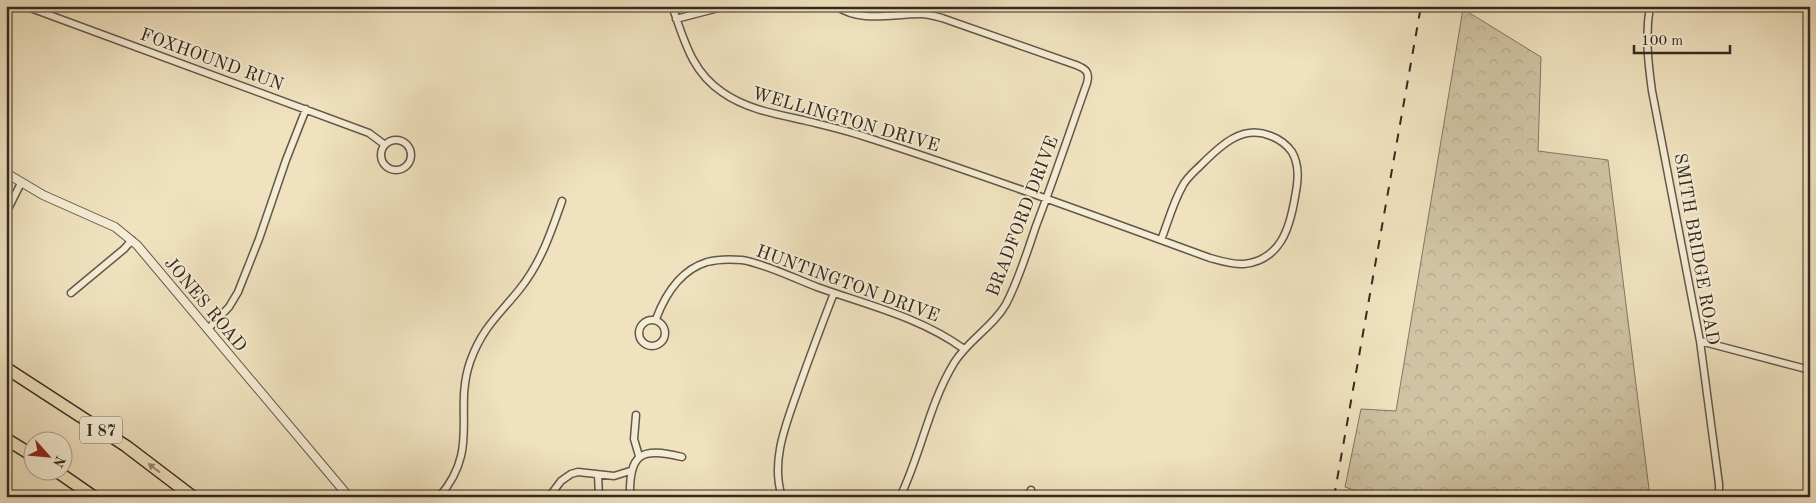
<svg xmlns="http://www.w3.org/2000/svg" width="1816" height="503" font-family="'Old Standard TT',serif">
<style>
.forest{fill:url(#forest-crowns);stroke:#827662}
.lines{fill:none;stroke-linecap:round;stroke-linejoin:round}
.minor-casing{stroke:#645748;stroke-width:9}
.tertiary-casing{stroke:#645748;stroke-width:10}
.motorway-casing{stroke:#352921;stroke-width:14}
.minor{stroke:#f5ecd5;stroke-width:6}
.tertiary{stroke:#f5ecd5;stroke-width:8}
.motorway{stroke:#f0e2bf;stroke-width:11}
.rail{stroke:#352921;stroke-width:2;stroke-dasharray:9 9;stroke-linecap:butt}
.oneway{fill:#928670}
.labels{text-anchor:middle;stroke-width:4;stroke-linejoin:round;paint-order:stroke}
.shield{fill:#f5ecd5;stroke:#6f6457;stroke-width:1}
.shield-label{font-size:16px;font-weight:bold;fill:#352921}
.street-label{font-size:18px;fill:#352921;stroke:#f5ecd5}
</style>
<defs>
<pattern id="forest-crowns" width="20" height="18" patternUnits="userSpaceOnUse" patternTransform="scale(1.25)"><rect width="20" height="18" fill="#d0c3a4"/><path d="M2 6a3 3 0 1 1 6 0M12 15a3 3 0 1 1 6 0" fill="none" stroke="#b3a88d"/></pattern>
</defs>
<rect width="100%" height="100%" fill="#f0e2bf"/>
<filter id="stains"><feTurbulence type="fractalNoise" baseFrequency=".004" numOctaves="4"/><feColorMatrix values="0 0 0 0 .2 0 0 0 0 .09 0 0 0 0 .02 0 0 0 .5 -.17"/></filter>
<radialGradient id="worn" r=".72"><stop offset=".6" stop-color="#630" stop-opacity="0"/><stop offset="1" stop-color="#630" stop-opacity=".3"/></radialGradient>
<!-- forest -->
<path class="forest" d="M1463,9L1541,57L1538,151L1608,160L1650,497H1373L1345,487L1361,409L1396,411Z"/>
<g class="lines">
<!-- minor casing -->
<g class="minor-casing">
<path id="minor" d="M25,6L369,133L385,145
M672,6C684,39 691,71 722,92C746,109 775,114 803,120C827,126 850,131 872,139C986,176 1098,217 1210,258C1221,261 1233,265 1244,264C1281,260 1290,227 1295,197C1298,182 1300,166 1292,152C1287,145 1279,139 1271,136C1243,124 1221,145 1202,164C1195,171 1186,178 1182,187C1173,203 1168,222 1161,240
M836,6C861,23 891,14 920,14C927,14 935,16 942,18L1076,65C1086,69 1090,72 1087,83C1070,131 1054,179 1036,226C1027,252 1019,279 1006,304C993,327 968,340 954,363C929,404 921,454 900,497
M1650,6C1645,35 1648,62 1652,91L1700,341L1719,484V497
M676,19L726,6
M381 155a15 15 0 1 1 30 0a15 15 0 1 1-30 0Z
M6,213L21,183
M71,293L124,249L132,240
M656,319C665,295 681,270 707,262C718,259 731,259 742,260C763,263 796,279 817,287C867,305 920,317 964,349
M639 333a13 13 0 1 1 26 0a13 13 0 1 1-26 0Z
M208,329L229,307L238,292L259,239L286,160L306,109
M1700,341L1810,370
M636,415L634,439L639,456
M598,475L599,497
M439,497C481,449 453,412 470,362C482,328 498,316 519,290C541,263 551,232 562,201
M549,497L561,481L571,474L578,472L614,476L630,471
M630,497C629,453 641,447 682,457
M782,497C770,460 787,422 799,387C810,356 822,324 834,293
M1028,497L1031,490"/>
</g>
<!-- tertiary casing -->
<g class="tertiary-casing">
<path id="tertiary" d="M6,173L43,195L115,227L137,245L349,497"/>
</g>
<!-- motorway casing -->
<g class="motorway-casing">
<path id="motorway" d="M6,368L126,446L193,497
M6,439L32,455
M55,470L94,497"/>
</g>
<!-- minor -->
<use href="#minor" class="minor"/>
<!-- tertiary -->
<use href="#tertiary" class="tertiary"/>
<!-- motorway -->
<use href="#motorway" class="motorway"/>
<!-- rail -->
<path class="rail" d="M1334,497L1421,6"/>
</g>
<!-- one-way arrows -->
<defs><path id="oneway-solid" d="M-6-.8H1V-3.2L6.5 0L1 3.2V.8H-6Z" transform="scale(1.25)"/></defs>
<use class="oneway" href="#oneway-solid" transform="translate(154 468) rotate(-143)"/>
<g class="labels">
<!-- shield labels -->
<rect class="shield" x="80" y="416.5" width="42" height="27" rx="4"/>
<g class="shield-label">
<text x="101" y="436">I 87</text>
</g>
<!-- street labels -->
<g class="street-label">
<text transform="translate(212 59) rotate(20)" y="6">FOXHOUND RUN</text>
<text transform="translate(846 119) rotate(16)" y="6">WELLINGTON DRIVE</text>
<text transform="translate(1022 216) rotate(-69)" y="6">BRADFORD DRIVE</text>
<text transform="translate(1697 249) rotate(80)" y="6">SMITH BRIDGE ROAD</text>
<text transform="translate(848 283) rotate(20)" y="6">HUNTINGTON DRIVE</text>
<text transform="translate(206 304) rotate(50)" y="6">JONES ROAD</text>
</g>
</g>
<!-- margin -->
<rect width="1816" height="503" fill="none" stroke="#f0e2bf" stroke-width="25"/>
<rect x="8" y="8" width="1801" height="488" fill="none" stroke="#352921" stroke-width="2.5"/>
<rect x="12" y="12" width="1791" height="478" fill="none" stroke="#352921"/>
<!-- north arrow -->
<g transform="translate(48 456) rotate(117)"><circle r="24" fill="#f5ecd5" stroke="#a89e8d"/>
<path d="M0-4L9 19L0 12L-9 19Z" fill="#8f2418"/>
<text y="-8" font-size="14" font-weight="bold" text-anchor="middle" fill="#352921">N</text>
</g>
<!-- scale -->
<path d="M1634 45v8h96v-8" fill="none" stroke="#352921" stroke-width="2.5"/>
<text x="1641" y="45" font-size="15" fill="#352921" stroke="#f5ecd5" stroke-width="4" paint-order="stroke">100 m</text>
<rect width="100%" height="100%" filter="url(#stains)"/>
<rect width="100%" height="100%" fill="url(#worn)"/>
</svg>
